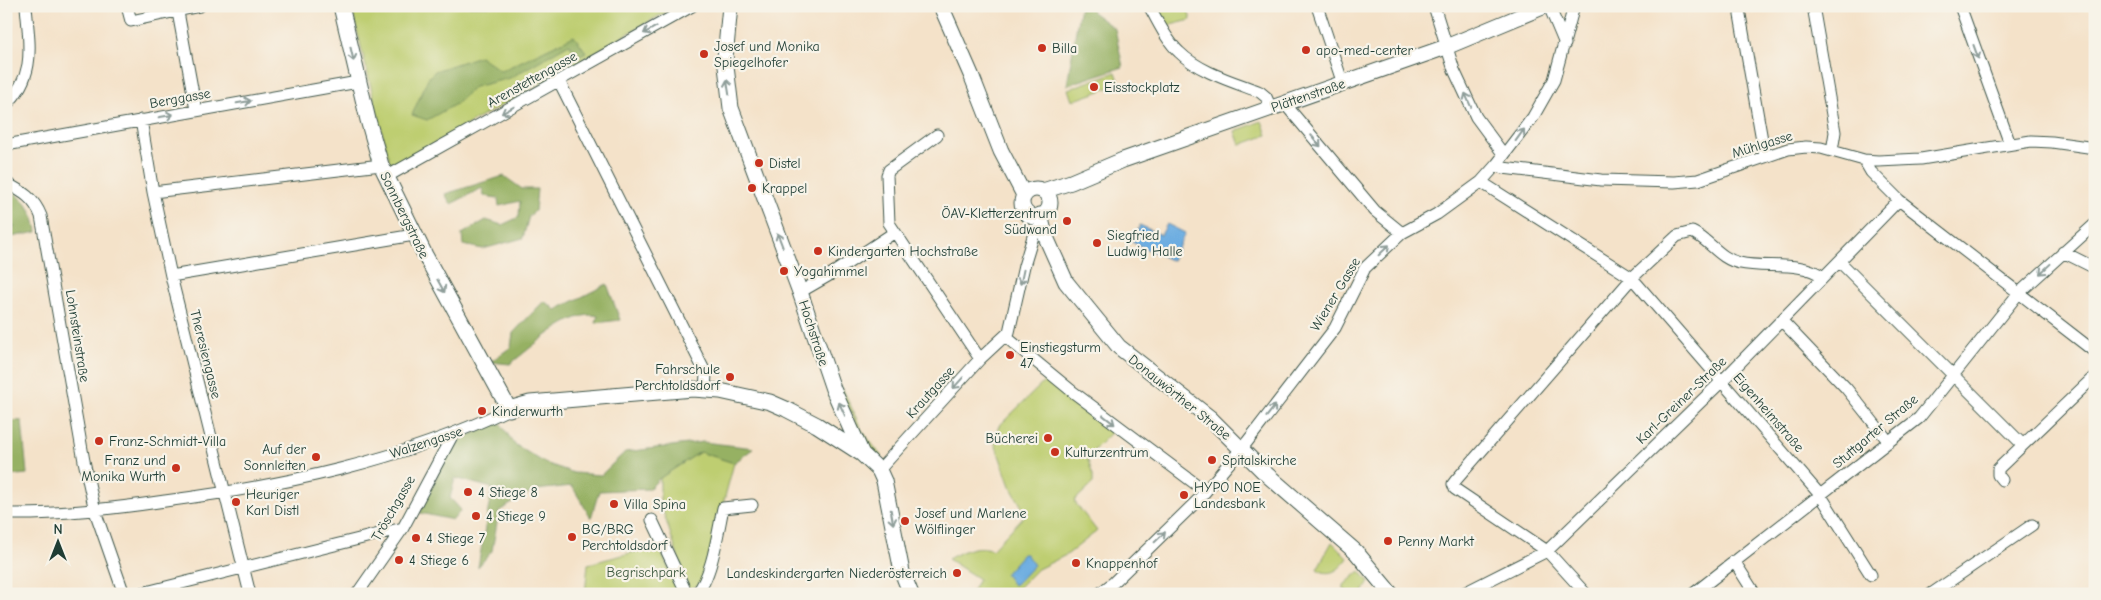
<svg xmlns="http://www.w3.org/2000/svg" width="2101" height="600" font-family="'Comic Neue',sans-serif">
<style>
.green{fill:#bece71;stroke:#6e8652}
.forest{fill:#96b163;stroke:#5a774c}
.water{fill:#6dade1;stroke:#46758a}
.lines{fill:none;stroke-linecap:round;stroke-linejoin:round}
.minor-casing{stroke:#3f564a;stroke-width:13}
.major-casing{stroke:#3f564a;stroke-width:17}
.minor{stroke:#fff;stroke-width:11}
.major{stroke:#fff;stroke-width:15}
.oneway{stroke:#8f9e9a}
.poi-dot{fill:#c8321e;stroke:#f7f3e8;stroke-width:2}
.labels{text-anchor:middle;stroke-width:4.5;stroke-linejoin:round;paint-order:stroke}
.poi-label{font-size:14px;fill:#1f3d34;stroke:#f7f3e8;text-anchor:start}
.street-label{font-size:14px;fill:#1f3d34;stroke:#f7f3e8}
.park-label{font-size:14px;fill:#3f5a40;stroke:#f7f3e8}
</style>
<rect width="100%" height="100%" fill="#f7f3e8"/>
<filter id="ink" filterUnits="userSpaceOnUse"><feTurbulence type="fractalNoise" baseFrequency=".02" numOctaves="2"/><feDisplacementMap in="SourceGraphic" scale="10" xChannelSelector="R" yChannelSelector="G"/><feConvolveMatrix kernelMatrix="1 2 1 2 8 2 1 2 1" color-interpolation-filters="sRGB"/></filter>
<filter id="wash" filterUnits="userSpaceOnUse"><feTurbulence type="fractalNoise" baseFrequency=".0096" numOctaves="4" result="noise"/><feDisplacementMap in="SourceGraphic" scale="20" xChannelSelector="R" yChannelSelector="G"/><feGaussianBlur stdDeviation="1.12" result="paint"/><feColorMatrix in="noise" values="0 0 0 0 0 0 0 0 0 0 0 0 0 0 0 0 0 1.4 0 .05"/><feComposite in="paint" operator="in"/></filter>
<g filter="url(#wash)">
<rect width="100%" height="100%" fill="#f4e2c9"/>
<!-- green -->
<path class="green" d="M351,6H664L666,12L391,168Z
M1155,6H1187L1191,20L1166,26Z
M1116,72L1120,84L1072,101L1068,89Z
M1262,121L1267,135L1240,145L1235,131Z
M1047,379L1113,431L1087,457L1093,476V483L1074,501L1097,531L1068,554L1036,570L1012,594H971L979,579L948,559C961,552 977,543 992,550L1026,514L1010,486L993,438L999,426Z
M843,389L861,429L881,456L878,459L864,440L840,391Z
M700,452L734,463L702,583L689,590L660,502V478Z
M1332,542L1348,558C1340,569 1330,578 1317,569Z
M658,546L681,594H585L588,564Z
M1360,571L1369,582L1362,594H1353L1344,590V585Z"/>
<!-- forest -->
<path class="forest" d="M1080,6H1093L1092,12L1115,29L1123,67L1067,85Z
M574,36L586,52L579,56L569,44L510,78L474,87L456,104L427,120L412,115L428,78L435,71L480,56L501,71Z
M504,176L522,189H537L535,211L529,216L523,238L483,249L463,245L462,234L486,220L502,225L519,217L520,201L499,206L498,198L484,196L482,188L451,204L445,194Z
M6,187C25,199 34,210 37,232L6,238V234L15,227L6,225Z
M607,284L620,320L596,323L598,316C573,308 530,349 510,364L490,362L511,347L513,333L544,301L556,310Z
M6,420L22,421L27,474L6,476Z
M499,421L514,444L545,463L574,473L601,475L625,452L703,442L754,448L734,463L700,452L660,478L649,489L599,491L591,518L572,486L535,490L499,511L492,551L478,567L492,488L455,478L450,498L461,510L453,520L420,513L440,469L461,439Z"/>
<!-- water -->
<path class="water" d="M1167,224L1185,233L1172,261L1132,242L1140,225L1161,235Z
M1023,554H1026L1034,565L1016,584L1013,585L1005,574Z"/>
</g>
<g filter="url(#ink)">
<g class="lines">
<!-- minor casing -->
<g class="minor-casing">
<path id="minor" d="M127,6L131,21L200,6
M1149,6C1158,21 1166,40 1179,52C1199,72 1234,82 1260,92L1266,97L1271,108
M1317,6L1343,84
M1434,6L1454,70L1476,117L1504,155
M1549,6L1565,44
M1813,6L1835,132L1832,151
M1960,6L2010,144
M178,12L196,110
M1740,15L1765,157
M559,81L706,374L705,389
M1285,104L1375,211L1402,233
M6,105C37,74 29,45 26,6
M141,120L153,192L171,276L250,594
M937,135L889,170L887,175L889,223L980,359
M6,145L358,82
M1864,160L1871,172L1899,200L2095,352
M1497,164L1503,168L1601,180L1674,182L1698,180L1788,149L1806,147L1821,148L1864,160L1878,161L1921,159L2031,141L2052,142L2095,148
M386,177L692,6
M1481,182L1632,278L1821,496L1871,575
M6,183C23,192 34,198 41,216L84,461L95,511L124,594
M153,192L381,165
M2063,252L2095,268
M1840,262L2023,445
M171,276L414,235
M800,292L833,273L895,232
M1782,321L1846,388L1889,442
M1006,337L1073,392L1205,491
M879,470L980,359L1009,332L1024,266L1035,230
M2002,480L1998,475V469L2095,376
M6,514C60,515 112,509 165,501C282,486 402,461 509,409
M652,520L687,594
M1734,561L1755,594
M138,594L403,528
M357,594L403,528L452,436
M696,594C712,578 718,531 723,508L752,505
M1099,594L1114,582L1199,499L1247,442L1335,328L1365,268L1402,233L1437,214L1481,182L1497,164L1533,117L1554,80L1574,6
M1462,594L1547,551L1722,381L1899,200
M1586,594L1547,551L1455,489L1453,484L1456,480L1632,278L1677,236L1692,232C1710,240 1719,259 1740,263C1765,269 1802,260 1823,277
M1693,594L1919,418L2018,294L2095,224
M1931,594L2032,525"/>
</g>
<!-- major casing -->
<g class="major-casing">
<path id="major" d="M341,6L368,120L381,165L425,255L509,409L530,403L693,389L720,391L770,402L786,409L817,425L862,454
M730,6L725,58L731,108L800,292L833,389L862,454L879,470L884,481L902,572L911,594
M941,6L972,77L1001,151L1024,195
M1022 203a14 14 0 1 1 28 0a14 14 0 1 1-28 0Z
M1043,191L1071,182L1123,160L1446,47L1545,6
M1040,215L1045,235L1066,282L1119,347L1210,418L1265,473L1356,552L1391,594"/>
</g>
<!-- minor -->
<use href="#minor" class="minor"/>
<!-- major -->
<use href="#major" class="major"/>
</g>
<!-- one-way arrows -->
<defs><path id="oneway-shaft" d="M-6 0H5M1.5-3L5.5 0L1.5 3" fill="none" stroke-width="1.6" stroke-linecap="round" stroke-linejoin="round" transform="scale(1.25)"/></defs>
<g class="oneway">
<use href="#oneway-shaft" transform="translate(650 30) rotate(151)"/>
<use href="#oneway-shaft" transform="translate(1976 52) rotate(70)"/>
<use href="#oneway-shaft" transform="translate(352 54) rotate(77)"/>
<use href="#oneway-shaft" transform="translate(728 87) rotate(-99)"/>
<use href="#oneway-shaft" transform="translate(1468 100) rotate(-114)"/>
<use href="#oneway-shaft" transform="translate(244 102) rotate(-10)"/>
<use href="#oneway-shaft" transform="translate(508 110) rotate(151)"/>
<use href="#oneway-shaft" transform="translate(166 116) rotate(-10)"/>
<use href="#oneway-shaft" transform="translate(1520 135) rotate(-54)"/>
<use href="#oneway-shaft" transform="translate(1316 141) rotate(50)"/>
<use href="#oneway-shaft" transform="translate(780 240) rotate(-111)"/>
<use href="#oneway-shaft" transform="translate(1384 250) rotate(-44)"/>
<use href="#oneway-shaft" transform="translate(2045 269) rotate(137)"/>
<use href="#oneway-shaft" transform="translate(1022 277) rotate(102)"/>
<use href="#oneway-shaft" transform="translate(441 286) rotate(61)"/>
<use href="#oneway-shaft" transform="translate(958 383) rotate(132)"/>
<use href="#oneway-shaft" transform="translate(842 409) rotate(-114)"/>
<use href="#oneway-shaft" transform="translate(1271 411) rotate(-52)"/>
<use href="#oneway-shaft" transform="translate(1109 420) rotate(38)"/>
<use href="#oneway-shaft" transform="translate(892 517) rotate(80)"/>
<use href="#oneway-shaft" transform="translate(1160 537) rotate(-44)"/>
</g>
</g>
<!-- markers -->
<g class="poi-dot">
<circle cx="1042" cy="48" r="5"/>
<circle cx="1306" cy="50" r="5"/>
<circle cx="704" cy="54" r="5"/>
<circle cx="1094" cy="87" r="5"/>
<circle cx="759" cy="163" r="5"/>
<circle cx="752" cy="188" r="5"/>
<circle cx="1067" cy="221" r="5"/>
<circle cx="1097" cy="243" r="5"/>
<circle cx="818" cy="251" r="5"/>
<circle cx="784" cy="271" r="5"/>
<circle cx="1010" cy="355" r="5"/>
<circle cx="730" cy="377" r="5"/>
<circle cx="482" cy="411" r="5"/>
<circle cx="1048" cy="438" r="5"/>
<circle cx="99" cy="441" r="5"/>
<circle cx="1055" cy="452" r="5"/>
<circle cx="316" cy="457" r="5"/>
<circle cx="1212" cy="460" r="5"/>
<circle cx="176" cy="468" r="5"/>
<circle cx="468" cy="492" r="5"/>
<circle cx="1184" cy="495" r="5"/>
<circle cx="236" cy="502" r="5"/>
<circle cx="614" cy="504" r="5"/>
<circle cx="476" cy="516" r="5"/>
<circle cx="905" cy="521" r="5"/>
<circle cx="572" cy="537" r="5"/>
<circle cx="416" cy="538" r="5"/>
<circle cx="1388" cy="541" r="5"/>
<circle cx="399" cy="560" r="5"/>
<circle cx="1076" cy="563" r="5"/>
<circle cx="957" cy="573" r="5"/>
</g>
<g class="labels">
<!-- poi labels -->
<g class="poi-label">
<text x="714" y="51">Josef und Monika<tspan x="714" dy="16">Spiegelhofer</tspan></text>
<text x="1052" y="53">Billa</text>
<text x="1316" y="55">apo-med-center</text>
<text x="1104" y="92">Eisstockplatz</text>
<text x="769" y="168">Distel</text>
<text x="762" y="193">Krappel</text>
<text x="1057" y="218" text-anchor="end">ÖAV-Kletterzentrum<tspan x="1057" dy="16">Südwand</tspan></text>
<text x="1107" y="240">Siegfried<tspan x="1107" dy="16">Ludwig Halle</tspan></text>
<text x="828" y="256">Kindergarten Hochstraße</text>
<text x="794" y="276">Yogahimmel</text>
<text x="1020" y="352">Einstiegsturm<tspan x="1020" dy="16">47</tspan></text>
<text x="720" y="374" text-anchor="end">Fahrschule<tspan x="720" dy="16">Perchtoldsdorf</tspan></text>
<text x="492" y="416">Kinderwurth</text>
<text x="1038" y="443" text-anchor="end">Bücherei</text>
<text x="109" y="446">Franz-Schmidt-Villa</text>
<text x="306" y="454" text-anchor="end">Auf der<tspan x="306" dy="16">Sonnleiten</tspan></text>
<text x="1065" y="457">Kulturzentrum</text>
<text x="166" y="465" text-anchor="end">Franz und<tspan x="166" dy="16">Monika Wurth</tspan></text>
<text x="1222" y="465">Spitalskirche</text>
<text x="1194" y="492">HYPO NOE<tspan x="1194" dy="16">Landesbank</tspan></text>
<text x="478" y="497">4 Stiege 8</text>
<text x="246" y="499">Heuriger<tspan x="246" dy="16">Karl Distl</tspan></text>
<text x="624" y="509">Villa Spina</text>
<text x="915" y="518">Josef und Marlene<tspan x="915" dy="16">Wölflinger</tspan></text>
<text x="486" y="521">4 Stiege 9</text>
<text x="582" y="534">BG/BRG<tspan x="582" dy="16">Perchtoldsdorf</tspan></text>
<text x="426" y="543">4 Stiege 7</text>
<text x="1398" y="546">Penny Markt</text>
<text x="409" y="565">4 Stiege 6</text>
<text x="1086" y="568">Knappenhof</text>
<text x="947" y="578" text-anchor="end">Landeskindergarten Niederösterreich</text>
</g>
<!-- street labels -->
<g class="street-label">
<text transform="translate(532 79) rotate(-29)" y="5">Arenstettengasse</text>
<text transform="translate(1308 95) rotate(-19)" y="5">Plättenstraße</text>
<text transform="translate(180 98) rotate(-10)" y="5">Berggasse</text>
<text transform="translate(1762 144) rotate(-17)" y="5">Mühlgasse</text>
<text transform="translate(405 215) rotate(64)" y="5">Sonnbergstraße</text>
<text transform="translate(1335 294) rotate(-59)" y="5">Wiener Gasse</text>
<text transform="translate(814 333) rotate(72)" y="5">Hochstraße</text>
<text transform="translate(78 336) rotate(81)" y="5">Lohnsteinstraße</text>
<text transform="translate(206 354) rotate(76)" y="5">Theresiengasse</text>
<text transform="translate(930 392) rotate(-48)" y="5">Krautgasse</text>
<text transform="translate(1180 397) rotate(39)" y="5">Donauwörther Straße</text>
<text transform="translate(1681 400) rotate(-44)" y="5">Karl-Greiner-Straße</text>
<text transform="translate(1769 412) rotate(49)" y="5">Eigenheimstraße</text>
<text transform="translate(1875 431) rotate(-40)" y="5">Stuttgarter Straße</text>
<text transform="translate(426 442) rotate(-18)" y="5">Walzengasse</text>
<text transform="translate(393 508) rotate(-60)" y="5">Tröschgasse</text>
</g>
<!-- park labels -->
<g class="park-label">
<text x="646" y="577">Begrischpark</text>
</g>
</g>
<!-- margin -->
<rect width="2101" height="600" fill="none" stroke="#f7f3e8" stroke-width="25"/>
<!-- north arrow -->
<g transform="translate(58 542)" stroke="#f7f3e8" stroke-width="4" paint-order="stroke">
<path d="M0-4L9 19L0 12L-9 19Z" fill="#1f3d34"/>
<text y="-8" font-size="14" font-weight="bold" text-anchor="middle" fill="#1f3d34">N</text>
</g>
</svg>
